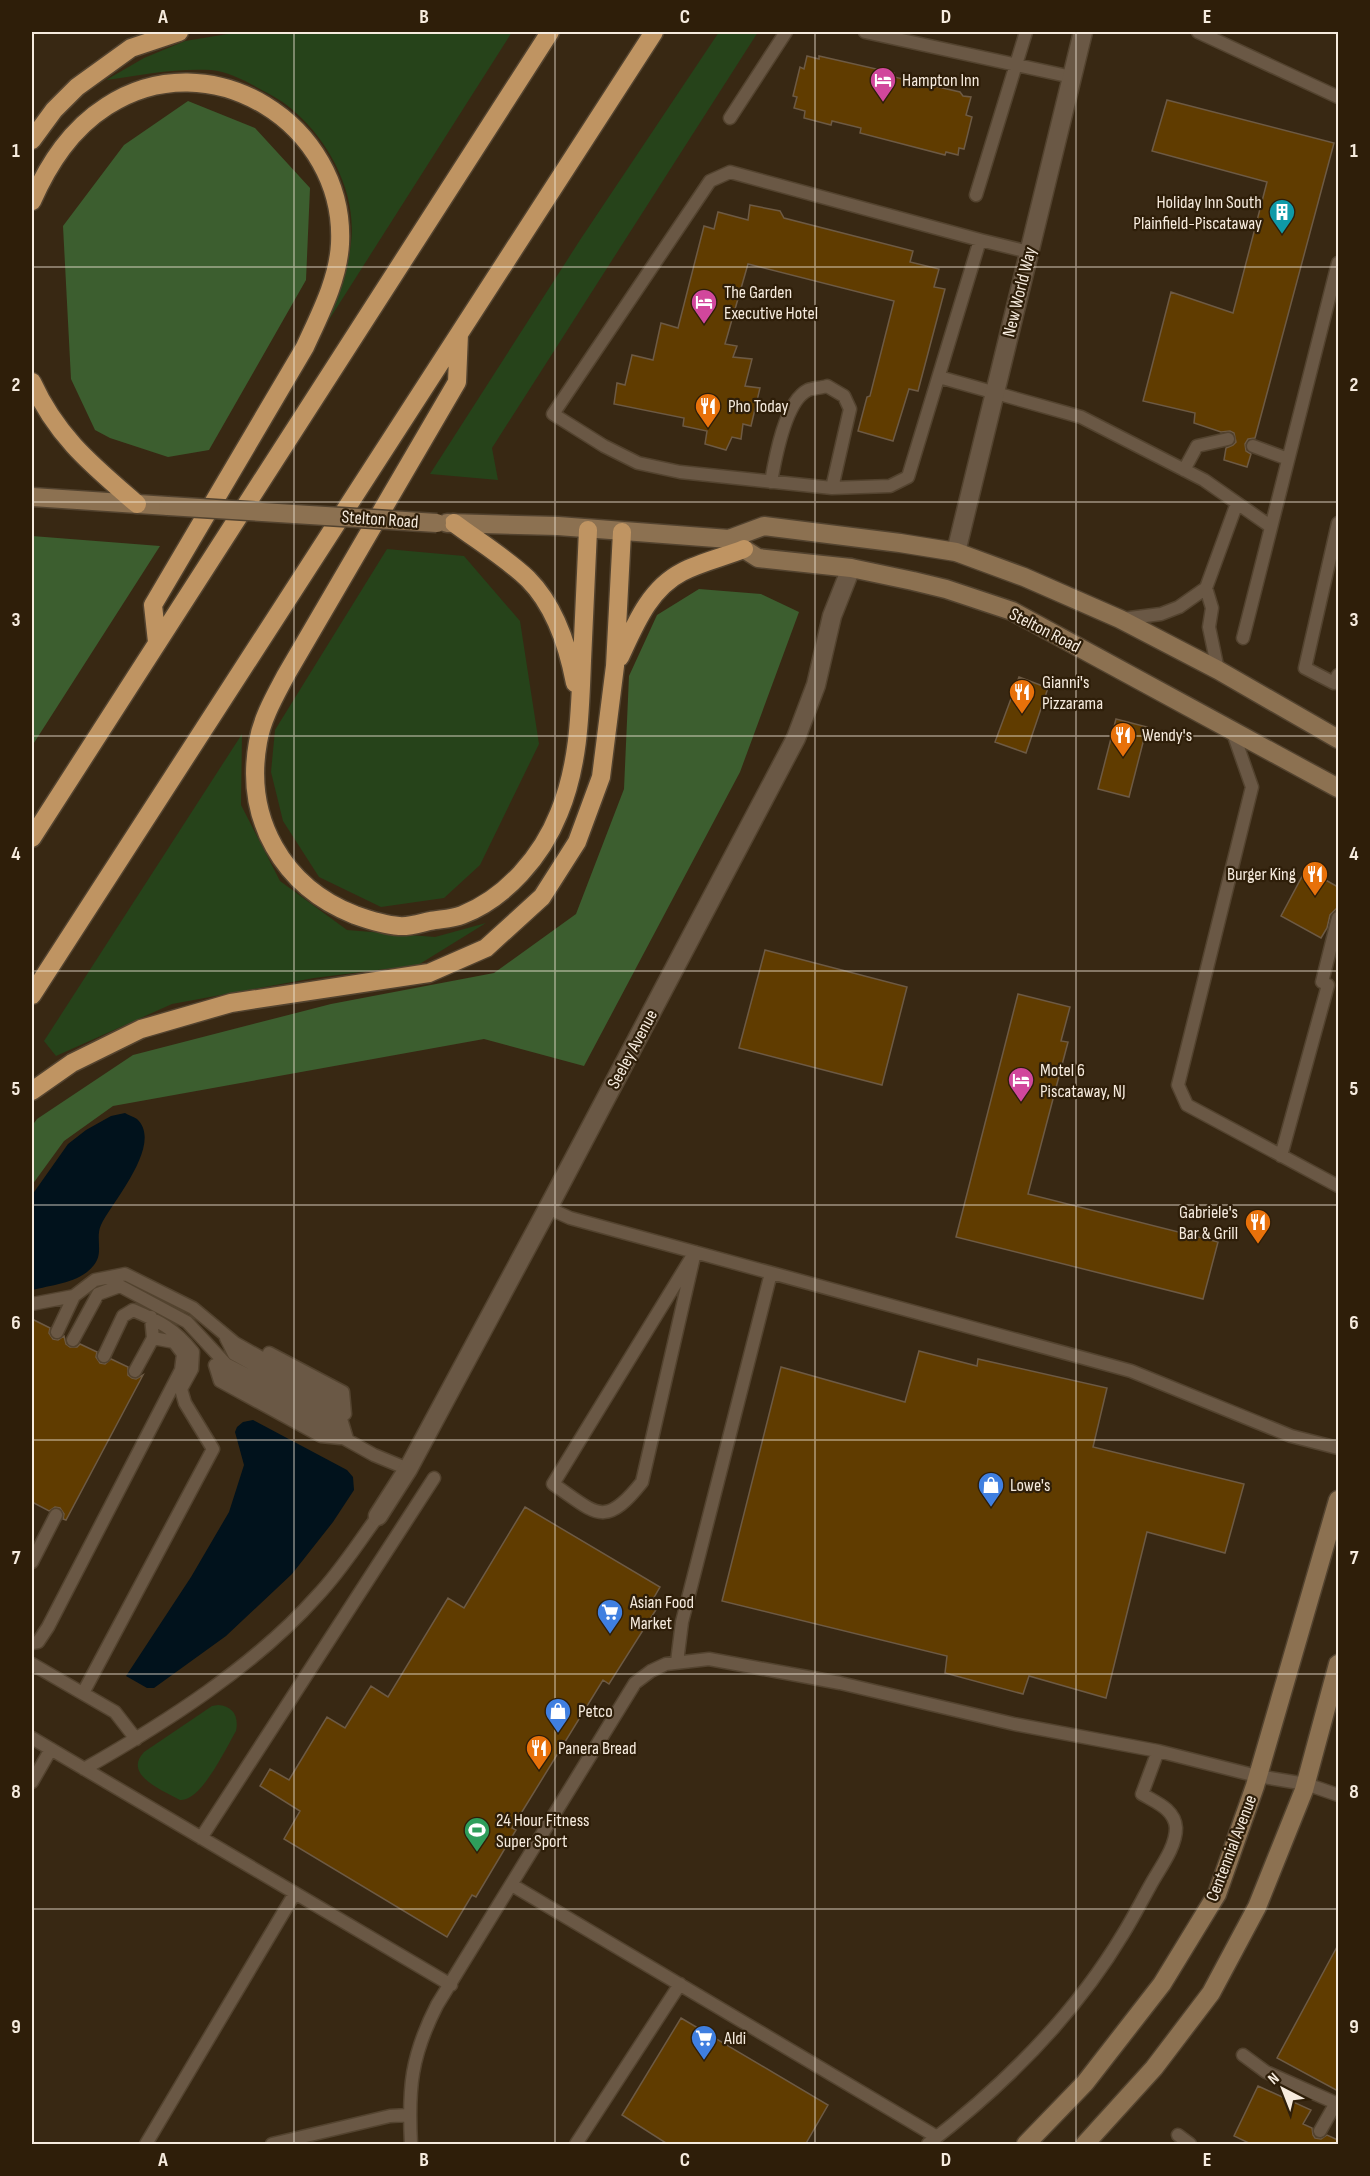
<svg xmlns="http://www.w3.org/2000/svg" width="1370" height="2176" font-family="'Sofia Sans Condensed',sans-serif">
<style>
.green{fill:#26431a}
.forest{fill:#3c5e2f}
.water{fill:#01121c}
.building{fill:#603c00;stroke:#6d5a44;stroke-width:1.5}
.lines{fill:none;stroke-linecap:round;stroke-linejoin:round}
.service-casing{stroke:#53432f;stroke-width:15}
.minor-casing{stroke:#53432f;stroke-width:21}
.secondary-casing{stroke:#53432f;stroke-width:21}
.motorway-casing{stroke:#53432f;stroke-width:21}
.service{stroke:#6a5845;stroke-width:12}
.minor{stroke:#6a5845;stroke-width:18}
.secondary{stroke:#8c7151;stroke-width:18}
.motorway{stroke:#bf9462;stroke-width:18}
.secondary-bridge-casing{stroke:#53432f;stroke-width:21;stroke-linecap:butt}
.secondary-bridge{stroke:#8c7151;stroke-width:18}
.grid{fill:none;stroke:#f6ebde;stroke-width:1.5;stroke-opacity:0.55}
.labels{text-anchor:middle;stroke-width:4.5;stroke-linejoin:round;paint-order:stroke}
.poi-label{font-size:18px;fill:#f6ebde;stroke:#2e1e09;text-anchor:start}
.street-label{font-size:18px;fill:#f6ebde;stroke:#2e1e09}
.neatline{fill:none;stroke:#f6ebde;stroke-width:2}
.grid-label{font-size:20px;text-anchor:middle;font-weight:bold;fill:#f6ebde}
</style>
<rect width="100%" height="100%" fill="#382813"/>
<!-- green -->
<path class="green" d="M240,32H512L313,345C330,313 347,280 351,243C357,195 331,144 296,113C285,102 271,95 258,88C244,80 226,71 211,70C176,68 140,75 106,80L144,58L185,41Z
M719,32H758L492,448L498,480L430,474L580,240Z
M387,549L464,556L520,621L539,744L480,865L444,898L381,907L319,877L283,821L271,772L275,730Z
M242,734L241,805L280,881L347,930L435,937L486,923L418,965L314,978L172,1004L56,1056L44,1041Z
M218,1705C233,1706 239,1716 236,1731C226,1748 201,1802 180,1800C164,1791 122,1775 144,1752L212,1706Z"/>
<!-- forest -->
<path class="forest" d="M188,101L255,128L310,188L306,280L209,450L168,457L110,438L95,430L71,379L63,226L124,145Z
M32,536L160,546L32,746Z
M699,589L761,594L799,612L740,772L584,1066L484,1039L113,1106L64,1141L32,1185V1126L37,1119L133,1055L331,1004L494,973L576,914L624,789L629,676L657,615Z"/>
<!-- water -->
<path class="water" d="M125,1113C128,1115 134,1117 137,1119C164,1144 112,1202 101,1225C95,1238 104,1253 94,1265C80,1283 52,1285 32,1290V1195L68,1144L86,1130L111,1116Z
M253,1420L347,1470L353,1477L354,1490L333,1522L292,1574L226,1636L154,1688H147L126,1676L191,1577L229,1512L244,1465L235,1432L237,1427L243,1422Z"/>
<!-- building -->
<path class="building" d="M807,56L819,59V56L894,73V77L960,92L963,96L971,97L966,115L972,117L964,149L959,148L958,155L946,152L945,155L860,133L861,128L832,121L831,125L804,118L805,111L794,108L797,97L793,96L800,67L804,69Z
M1167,100L1334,143L1255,438L1248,439L1245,444L1246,451L1251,454L1247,467L1224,460L1226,448L1233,445L1236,442L1234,433L1230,431L1221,432L1194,423L1195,413L1143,401L1171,292L1233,313L1267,182L1152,151Z
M750,205L780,211L784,218L913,251L910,262L939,269L934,287L945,289L918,391L909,389L893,441L858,431L867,397L870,396L894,301L748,264L725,344L737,346L733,357L752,359L745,386L760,388L751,426L743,424L741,439L732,437L726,450L705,444L707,431L683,426L684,418L614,404L617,383L625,385L632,355L653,360L661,323L678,328L704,226L714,229L718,212L748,220Z
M1019,677L1048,688L1026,753L995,742Z
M1116,719L1147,727L1129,797L1098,789Z
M1306,869L1338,887V907L1330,915L1327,928L1321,938L1281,916Z
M765,950L907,987L882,1085L739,1048Z
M1018,994L1070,1007L1061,1041L1068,1042L1028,1194L1218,1242L1203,1299L956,1237Z
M32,1319L50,1328L49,1333L53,1339L58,1340L64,1336L66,1344L70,1347H77L80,1344L97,1352L96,1357L100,1363L105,1364L111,1359L128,1367V1375L132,1378L136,1379L143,1375L66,1520L63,1519L64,1514L60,1508L55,1507L49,1511L32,1502Z
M919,1351L977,1366L978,1359L1107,1388L1093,1447L1244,1484L1225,1553L1147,1532L1106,1698L1029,1676L1023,1694L945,1673L947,1656L722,1601L781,1367L905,1402Z
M525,1507L660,1587L652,1601L659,1605L609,1684L603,1680L512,1828L516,1830L476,1897L472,1895L447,1937L284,1839L300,1811L260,1786L270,1769L289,1780L327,1717L345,1728L371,1686L388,1697L448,1598L464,1608Z
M1338,1945V2091L1277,2058Z
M681,2018L828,2105L805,2145H669L622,2115Z
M1258,2086L1311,2110L1303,2124L1312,2128L1313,2135L1315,2138L1321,2139L1327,2135L1338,2140V2145H1253L1234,2136Z"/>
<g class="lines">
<!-- service casing -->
<g class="service-casing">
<path id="service" d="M865,32L1072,77
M1198,32L1338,97
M730,118L786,32
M976,195L1026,32
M980,240L908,477L890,486L832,488L680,472L638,463L604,446L553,414L710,181L730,172L980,240L1029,252
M939,377L1081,417L1204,480L1270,526
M1253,446L1288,459
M1184,470L1197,446L1228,439
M771,482C775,459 785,401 808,390C813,388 821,388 827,386L844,396L850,409L832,488
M1338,523L1305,668L1334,683L1338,675
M1206,588L1237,503
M1122,619L1161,614L1179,607L1206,588L1212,608L1209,627L1218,670
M1243,638L1338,263
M1232,730L1252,787L1178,1085L1187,1105L1338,1186
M1322,982L1338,918
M1281,1156L1328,985
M548,1208L570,1218L1131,1371L1291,1436L1338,1448
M695,1252L642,1482C604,1530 596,1513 553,1484Z
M32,1304L74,1296L95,1280L125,1274L193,1308L235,1343L335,1399L347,1439
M57,1332L74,1296
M226,1338L234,1354L331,1408L336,1419
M73,1340L98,1294L120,1286L187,1322L226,1364L326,1416L344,1436
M269,1353L343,1392L345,1414
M215,1365L220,1381L321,1436L340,1438
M221,1370L374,1455L408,1469
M135,1371L153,1338L151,1317
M32,1562L56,1515
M32,1643L38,1642L48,1627L181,1370L183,1354L174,1342L153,1338
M677,1662L682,1622L771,1273
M32,1664L115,1712L136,1739
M83,1693L213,1449L185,1403L181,1389L192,1369L193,1352C175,1329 159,1321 133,1310L123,1316L104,1356
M32,1738L451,1985
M84,1769C165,1723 255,1666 317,1596C340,1572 358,1543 378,1516
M32,1782L51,1749
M201,1838L434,1478
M512,1885L937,2137
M1243,2055L1266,2072L1338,2104
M1320,2131L1336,2103
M1178,2135L1190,2144
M146,2144L295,1893
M272,2144L390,2116L409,2115
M411,2144C408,2088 411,2056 437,2005L635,1683L651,1671L666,1664L709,1659L840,1683L1014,1724L1158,1751L1257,1776L1306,1784L1338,1795
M576,2144L680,1984
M928,2144C1003,2086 1074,2016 1123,1934C1133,1918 1141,1902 1150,1886C1159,1869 1176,1848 1176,1828C1175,1809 1155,1802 1142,1794L1158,1751"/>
</g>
<!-- minor casing -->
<g class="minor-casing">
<path id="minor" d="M956,552L1083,32
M378,1516L408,1469L548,1208L796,738L816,685L832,616L851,568"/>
</g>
<!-- secondary casing -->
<g class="secondary-casing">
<path id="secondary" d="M32,497L168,506
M447,523L558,526L729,539L764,526L900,543L956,552L1024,577L1120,619L1218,670L1338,739
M733,542L758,558L851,568L913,581L946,589L1012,611L1338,788
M1026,2144L1085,2083L1162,1984L1217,1894L1255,1786L1338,1500
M1085,2144L1154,2068L1211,1993L1257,1907L1304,1790L1338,1664"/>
</g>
<!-- motorway casing -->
<g class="motorway-casing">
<path id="motorway" d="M32,140L54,110L77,87L131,48L179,32
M32,201C49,163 71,129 107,106C210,39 346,124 340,244C338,280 320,314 305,347L153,605L157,642
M459,334L457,382L286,675C275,696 262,718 258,742C244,819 283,887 355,915C369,920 384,925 399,926C409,927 421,923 430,921C440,919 452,919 462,915C506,898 542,856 559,813C579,765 580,713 582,661C584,618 586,574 588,530
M32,382C57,437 92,465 137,504
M454,523C478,541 506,558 528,579C554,605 568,647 575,683
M620,657C635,625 649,589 682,572C701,562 724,557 744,549
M32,838L550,32
M32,995L654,32
M32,1091L72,1063L141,1029L231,1003L429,973L486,948L542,897L577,842L601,777L615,666L622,532"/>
</g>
<!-- service -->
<use href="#service" class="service"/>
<!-- minor -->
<use href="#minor" class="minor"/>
<!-- secondary -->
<use href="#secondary" class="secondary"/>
<!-- motorway -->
<use href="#motorway" class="motorway"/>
<!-- secondary-bridge casing -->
<g class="secondary-bridge-casing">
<path id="secondary-bridge" d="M168,506L437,523"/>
</g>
<!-- secondary-bridge -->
<use href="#secondary-bridge" class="secondary-bridge"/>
</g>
<!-- grid -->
<path class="grid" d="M294,32V2144M555,32V2144M815,32V2144M1076,32V2144M32,267H1338M32,502H1338M32,736H1338M32,971H1338M32,1205H1338M32,1440H1338M32,1674H1338M32,1909H1338"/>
<!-- icons -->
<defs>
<g id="hotel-pin" transform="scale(1.35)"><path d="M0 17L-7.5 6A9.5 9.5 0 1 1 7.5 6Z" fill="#d1479c" stroke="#2e1e09"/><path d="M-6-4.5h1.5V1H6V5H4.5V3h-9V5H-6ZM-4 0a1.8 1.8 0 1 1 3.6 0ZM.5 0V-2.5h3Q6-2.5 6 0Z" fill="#fff"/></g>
<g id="building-pin" transform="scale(1.35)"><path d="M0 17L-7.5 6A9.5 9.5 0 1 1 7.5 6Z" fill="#0f9aa8" stroke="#2e1e09"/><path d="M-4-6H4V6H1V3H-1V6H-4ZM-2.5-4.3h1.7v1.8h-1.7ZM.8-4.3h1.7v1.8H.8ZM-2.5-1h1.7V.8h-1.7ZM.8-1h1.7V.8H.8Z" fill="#fff"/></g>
<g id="restaurant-pin" transform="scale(1.35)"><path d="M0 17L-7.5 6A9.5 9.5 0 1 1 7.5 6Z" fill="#e8710a" stroke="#2e1e09"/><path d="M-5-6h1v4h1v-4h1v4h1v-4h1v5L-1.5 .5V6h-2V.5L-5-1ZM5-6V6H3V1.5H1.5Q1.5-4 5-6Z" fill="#fff"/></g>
<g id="shop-pin" transform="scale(1.35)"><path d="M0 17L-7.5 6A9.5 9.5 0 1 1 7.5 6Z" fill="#3f7fe0" stroke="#2e1e09"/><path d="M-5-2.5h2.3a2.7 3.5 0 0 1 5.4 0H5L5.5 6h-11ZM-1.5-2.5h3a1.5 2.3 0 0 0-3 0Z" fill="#fff"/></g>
<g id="supermarket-pin" transform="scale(1.35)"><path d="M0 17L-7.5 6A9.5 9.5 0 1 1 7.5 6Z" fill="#3f7fe0" stroke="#2e1e09"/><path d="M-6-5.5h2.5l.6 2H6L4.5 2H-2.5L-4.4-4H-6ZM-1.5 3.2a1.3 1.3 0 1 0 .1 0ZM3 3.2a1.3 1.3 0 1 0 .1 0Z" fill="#fff"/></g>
<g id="stadium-pin" transform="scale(1.35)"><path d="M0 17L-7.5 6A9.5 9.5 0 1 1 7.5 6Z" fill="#2e9e5b" stroke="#2e1e09"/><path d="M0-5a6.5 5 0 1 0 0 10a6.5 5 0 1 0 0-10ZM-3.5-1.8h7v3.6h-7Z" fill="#fff"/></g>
</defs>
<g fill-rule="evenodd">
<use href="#hotel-pin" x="883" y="80"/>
<use href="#building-pin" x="1282" y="212"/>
<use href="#hotel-pin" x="704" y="302"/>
<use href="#restaurant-pin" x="708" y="406"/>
<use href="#restaurant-pin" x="1022" y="692"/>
<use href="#restaurant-pin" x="1123" y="735"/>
<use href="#restaurant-pin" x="1315" y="874"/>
<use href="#hotel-pin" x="1021" y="1080"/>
<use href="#restaurant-pin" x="1258" y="1222"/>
<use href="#shop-pin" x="991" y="1485"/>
<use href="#supermarket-pin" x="610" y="1612"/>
<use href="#shop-pin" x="558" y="1711"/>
<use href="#restaurant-pin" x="539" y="1748"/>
<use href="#stadium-pin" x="477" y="1830"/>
<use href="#supermarket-pin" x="704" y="2038"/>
</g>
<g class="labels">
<!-- poi labels -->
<g class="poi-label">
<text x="902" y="86">Hampton Inn</text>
<text x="1262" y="208" text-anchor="end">Holiday Inn South<tspan x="1262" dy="21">Plainfield-Piscataway</tspan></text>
<text x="724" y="298">The Garden<tspan x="724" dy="21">Executive Hotel</tspan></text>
<text x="728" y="412">Pho Today</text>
<text x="1042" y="688">Gianni's<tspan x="1042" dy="21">Pizzarama</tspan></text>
<text x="1142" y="741">Wendy's</text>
<text x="1296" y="880" text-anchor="end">Burger King</text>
<text x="1040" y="1076">Motel 6<tspan x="1040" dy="21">Piscataway, NJ</tspan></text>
<text x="1238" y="1218" text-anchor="end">Gabriele's<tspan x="1238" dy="21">Bar &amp; Grill</tspan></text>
<text x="1010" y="1491">Lowe's</text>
<text x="630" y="1608">Asian Food<tspan x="630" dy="21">Market</tspan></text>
<text x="578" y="1717">Petco</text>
<text x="558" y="1754">Panera Bread</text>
<text x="496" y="1826">24 Hour Fitness<tspan x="496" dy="21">Super Sport</tspan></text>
<text x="724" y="2044">Aldi</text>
</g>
<!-- street labels -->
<g class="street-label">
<text transform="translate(1019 292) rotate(-76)" y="6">New World Way</text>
<text transform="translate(380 519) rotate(4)" y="6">Stelton Road</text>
<text transform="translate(1045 630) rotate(27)" y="6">Stelton Road</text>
<text transform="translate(632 1049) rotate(-62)" y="6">Seeley Avenue</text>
<text transform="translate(1231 1848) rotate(-69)" y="6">Centennial Avenue</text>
</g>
</g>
<!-- border -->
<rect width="1370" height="2176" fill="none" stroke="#2e1e09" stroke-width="66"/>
<!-- north arrow -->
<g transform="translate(1283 2089) rotate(318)" stroke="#2e1e09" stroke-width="4.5" paint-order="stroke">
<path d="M0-4.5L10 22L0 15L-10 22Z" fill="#f6ebde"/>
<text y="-9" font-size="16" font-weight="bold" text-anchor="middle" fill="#f6ebde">N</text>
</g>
<rect x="33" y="33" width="1304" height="2110" class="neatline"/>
<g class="grid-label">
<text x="163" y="23">A</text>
<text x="424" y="23">B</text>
<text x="685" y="23">C</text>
<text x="946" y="23">D</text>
<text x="1207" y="23">E</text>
<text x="16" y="157">1</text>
<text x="1354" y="157">1</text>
<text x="16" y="391">2</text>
<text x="1354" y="391">2</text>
<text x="16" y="626">3</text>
<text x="1354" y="626">3</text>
<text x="16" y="860">4</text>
<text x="1354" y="860">4</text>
<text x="16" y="1095">5</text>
<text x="1354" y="1095">5</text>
<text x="16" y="1329">6</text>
<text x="1354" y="1329">6</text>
<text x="16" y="1564">7</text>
<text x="1354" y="1564">7</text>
<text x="16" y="1798">8</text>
<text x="1354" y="1798">8</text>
<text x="16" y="2033">9</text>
<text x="1354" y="2033">9</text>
<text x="163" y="2166">A</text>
<text x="424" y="2166">B</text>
<text x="685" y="2166">C</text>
<text x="946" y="2166">D</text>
<text x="1207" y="2166">E</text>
</g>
</svg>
